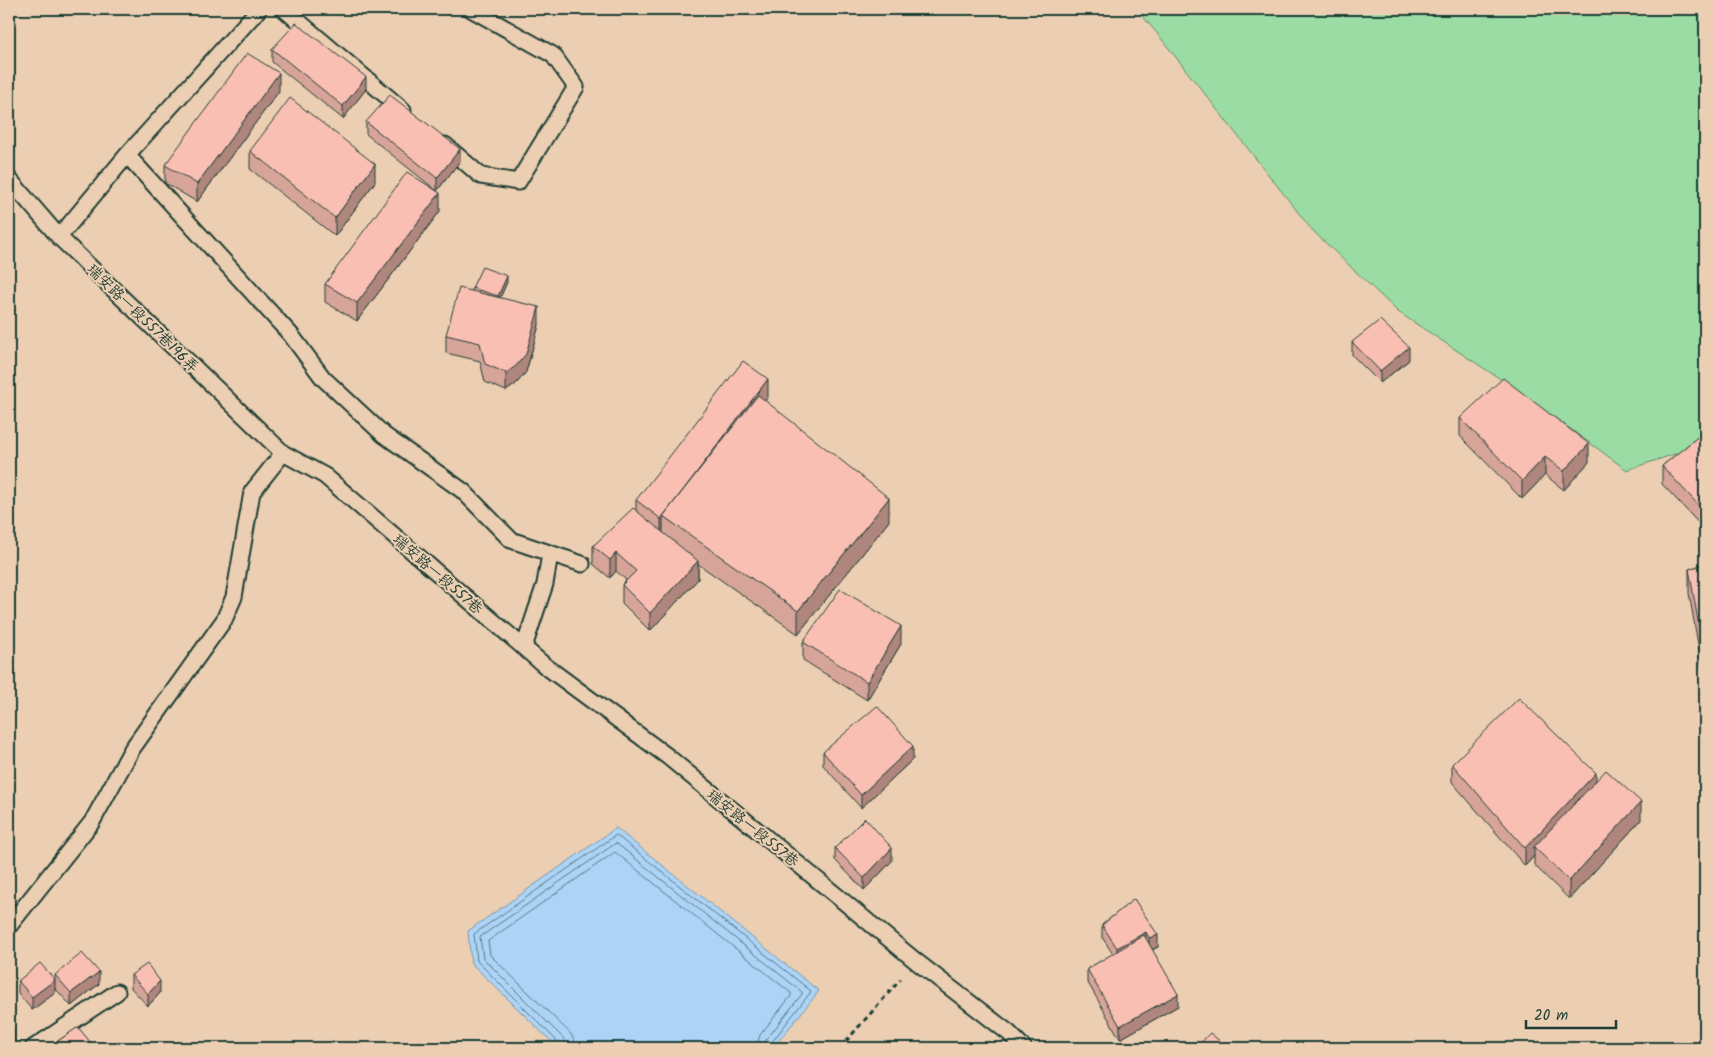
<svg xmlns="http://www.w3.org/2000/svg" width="1714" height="1057" font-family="Kalam,'LXGW WenKai TC',sans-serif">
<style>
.green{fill:#9bdba4;stroke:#5d8c6c}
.water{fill:#add4f7;stroke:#7498a9}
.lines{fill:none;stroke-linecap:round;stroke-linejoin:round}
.shore{stroke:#587982;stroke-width:1}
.lane-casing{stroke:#1f3d34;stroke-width:19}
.path{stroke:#1f3d34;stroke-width:3;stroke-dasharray:5 4;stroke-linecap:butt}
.lane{stroke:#eccfb2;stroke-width:15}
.wall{fill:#d7a49a;stroke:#1f3d34}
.shaded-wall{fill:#af867d;stroke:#1f3d34}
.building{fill:#fabfb3;stroke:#1f3d34}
.labels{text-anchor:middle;stroke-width:4;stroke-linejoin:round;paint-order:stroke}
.street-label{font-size:15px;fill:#1f3d34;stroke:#eccfb2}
</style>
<rect width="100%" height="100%" fill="#eccfb2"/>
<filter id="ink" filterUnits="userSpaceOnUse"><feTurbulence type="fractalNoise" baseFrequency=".02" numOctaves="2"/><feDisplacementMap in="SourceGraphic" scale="10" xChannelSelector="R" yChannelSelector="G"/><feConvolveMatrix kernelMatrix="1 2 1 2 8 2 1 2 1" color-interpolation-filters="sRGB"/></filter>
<g filter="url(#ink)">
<!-- green -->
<path class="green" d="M1136,9H1705V444L1627,470L1511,386L1398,312L1312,230L1156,32Z"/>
<!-- water -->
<path class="water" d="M616,828L819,991L773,1048H558L471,963L468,931Z"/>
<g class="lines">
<!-- shore -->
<path class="shore" d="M561,1048L559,1043L477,961L474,934L616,835L811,991L810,993L771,1043L770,1048
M567,1048L564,1039L483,958L480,937L616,843L802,992V994L766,1040L764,1048
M575,1048L574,1040L570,1033L490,955L488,941L615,852L791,993V996L760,1035L756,1048"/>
<!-- lane casing -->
<g class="lane-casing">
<path id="lane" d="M284,9L403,110
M445,145L481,176L518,182L576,87L553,55L471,9
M127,155L291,335L323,378L384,435L463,491L511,540L582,564
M9,179L59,237L283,453L325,476L544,665L667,756L917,962L1009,1033L1024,1048
M59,237L127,155L259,9
M524,647L545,584L550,554
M9,926L92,822L132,749L224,620L234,597L252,492L283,453
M33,1048L117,992"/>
</g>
<!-- path -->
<path class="path" d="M840,1048L901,979"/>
<!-- lane -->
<use href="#lane" class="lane"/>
</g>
<!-- wall -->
<path class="wall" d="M272,49L366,89L343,119L272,62Z
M279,91L197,202L165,183V165Z
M366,122L460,161L437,191L366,134Z
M250,151L375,182L335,236L250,169Z
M440,211L357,321L325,302V284Z
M507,282L500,298L539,325L526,372L516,384L506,391L485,382L480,361L446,353V335L472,291V288Z
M1352,342L1409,360L1380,383L1352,355Z
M768,397L765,400L889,521L798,634L698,564V579L650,631L622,603V585L626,580L616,571L610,578L593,564V546L636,510V500Z
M1460,418L1589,462L1564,490L1545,475L1522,499L1460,436Z
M1705,431V530L1662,484V466Z
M1705,564V684L1689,593V569Z
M803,642L901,644L867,700L803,660Z
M823,752L913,759L861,808L823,765Z
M1452,764L1596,781L1641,820L1569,899L1534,865V856L1525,866L1452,782Z
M835,848L892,861L864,890L835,860Z
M1134,899L1158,947L1152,950L1178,1006L1120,1039L1087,981V969L1113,954L1102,937V925Z
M55,975L99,984L71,1006L55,988V993L32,1010L18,993V981L55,980Z
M131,975L160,993L148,1006L131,988Z"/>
<!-- shaded-wall -->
<path class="shaded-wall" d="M279,73V91L197,202V184Z
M366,77V89L343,119V106Z
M460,149V161L437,191V178Z
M375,164V182L335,236V218Z
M440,193V211L357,321V303Z
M507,276V282L498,302V296Z
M539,307V325L526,372L516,384L506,391V373Z
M1409,347V360L1380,383V371Z
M768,379V397L672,522L663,516Z
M1589,444V462L1564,490V471Z
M1545,457V475L1522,499V481Z
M889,498V521L798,634V611Z
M663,516V534L661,538V519Z
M616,553V571L610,578V560Z
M698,561V579L650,631V613Z
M901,626V644L867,700V682Z
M913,746V759L861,808V795Z
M1596,773V791L1534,847V856L1525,866V848Z
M1641,802V820L1569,899V881Z
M892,848V861L864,890V878Z
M1146,932V944L1117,960V948Z
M1158,935V947L1149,951V938Z
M99,972V984L71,1006V993Z
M55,980V993L32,1010V997Z
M160,981V993L148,1006V994Z
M1178,994V1006L1120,1039V1026Z
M14,1029V1042L9,1045V1033Z"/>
<!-- building -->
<path class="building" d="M296,23L366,77L343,106L272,49Z
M247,53L279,73L197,184L165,165Z
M390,95L460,149L437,178L366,122Z
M290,98L375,164L335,218L250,151Z
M407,172L440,193L357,303L325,284Z
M482,267L507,276L498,296L472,288Z
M459,288L539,307L526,354L516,366L506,373L485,364L480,343L446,335Z
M1380,320L1409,347L1380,371L1352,342Z
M743,361L768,379L661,519L636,500Z
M1503,378L1589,444L1564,471L1545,457L1522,481L1460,418Z
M758,395L889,498L798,611L663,516Z
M1705,431V512L1662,466Z
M633,508L698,561L650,613L622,585L636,571L616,553L610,560L593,546Z
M1705,564V661L1689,569Z
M840,589L901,626L867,682L803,642Z
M1519,698L1596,773L1525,848L1452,764Z
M877,706L913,746L861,795L823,752Z
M1606,770L1641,802L1569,881L1534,847Z
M865,818L892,848L864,878L835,848Z
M1134,899L1158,935L1149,938L1146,932L1117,948L1102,925Z
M1144,935L1178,994L1120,1026L1087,969Z
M82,953L99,972L71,993L55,975Z
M40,963L55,980L32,997L18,981Z
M147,964L160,981L148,994L131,975Z
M9,1022L14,1029L9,1033Z
M78,1027L95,1048H48Z
M1210,1033L1228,1048H1196Z"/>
</g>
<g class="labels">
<!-- street labels -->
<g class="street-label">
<text transform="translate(143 318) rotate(44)" y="5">瑞安路一段557巷196弄</text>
<text transform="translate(438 574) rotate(41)" y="5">瑞安路一段557巷</text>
<text transform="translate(753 828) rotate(39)" y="5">瑞安路一段557巷</text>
</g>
</g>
<!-- margin -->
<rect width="1714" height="1057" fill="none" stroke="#eccfb2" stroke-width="30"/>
<rect x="15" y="15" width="1684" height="1027" fill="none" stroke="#1f3d34" stroke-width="2" filter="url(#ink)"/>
<!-- scale -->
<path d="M1526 1020v8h90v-8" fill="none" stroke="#1f3d34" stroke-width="2.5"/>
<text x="1534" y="1020" font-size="15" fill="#1f3d34" stroke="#eccfb2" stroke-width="4" paint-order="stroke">20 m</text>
</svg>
